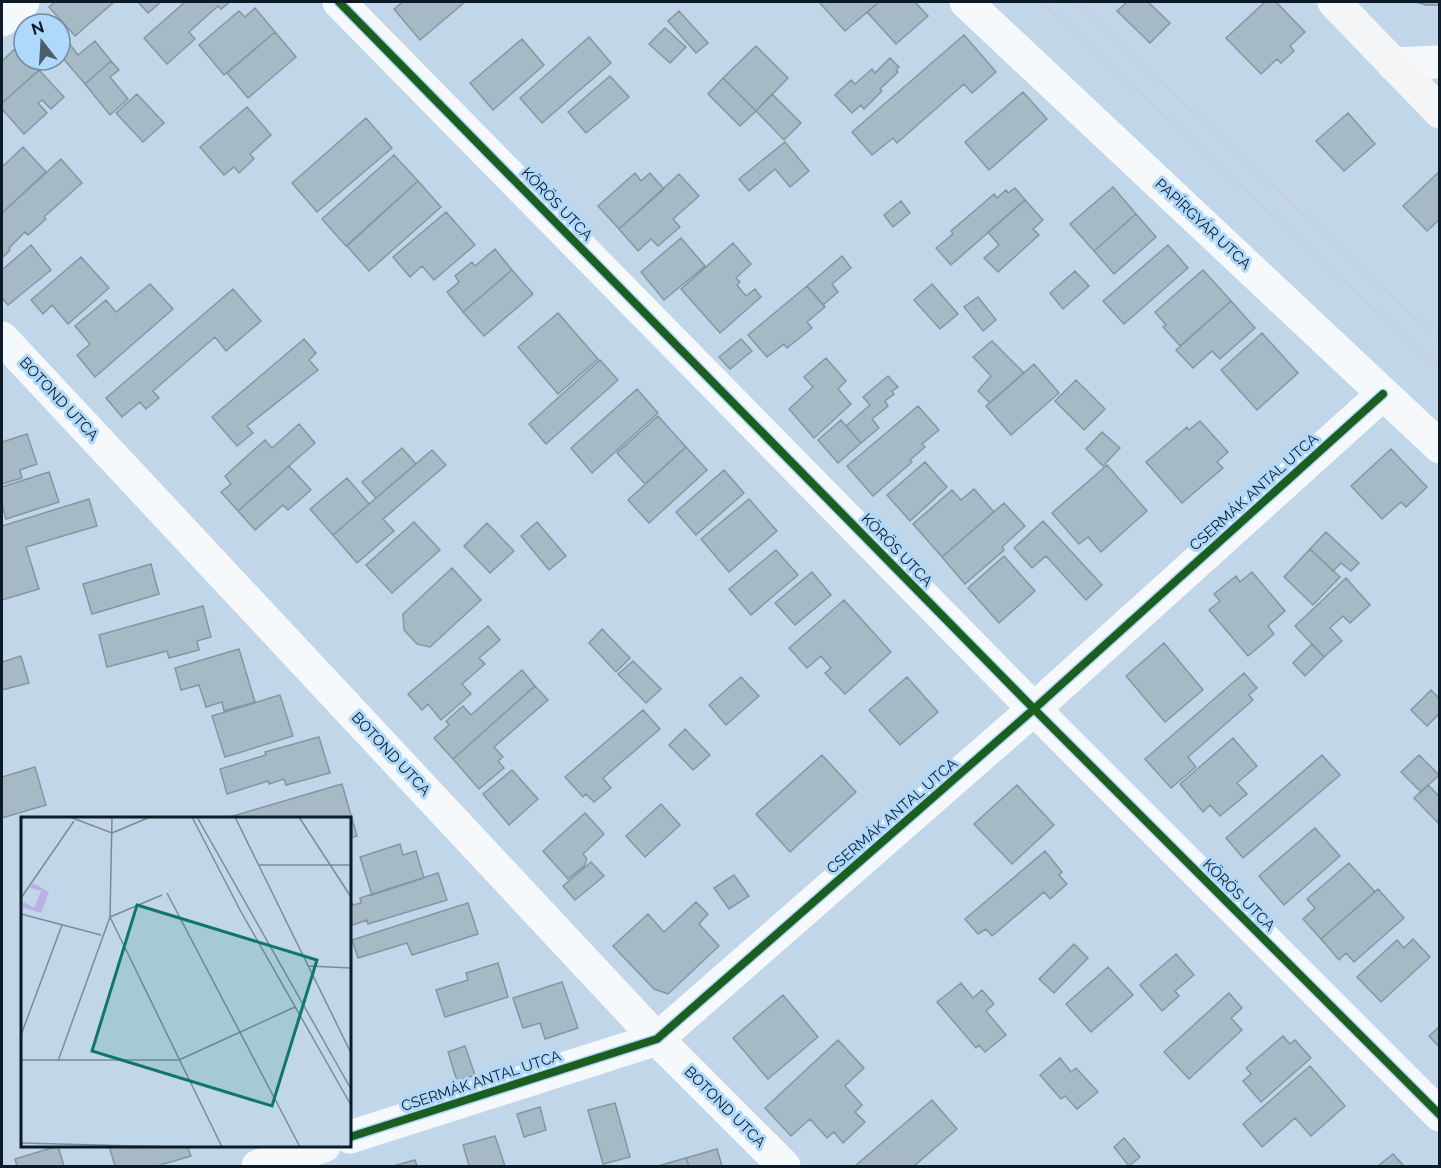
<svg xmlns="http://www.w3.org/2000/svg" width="1441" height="1168" font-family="Raleway,sans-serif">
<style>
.building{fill:#a6bac6;stroke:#8397a3;stroke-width:1.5}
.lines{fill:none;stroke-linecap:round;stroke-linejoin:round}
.street{stroke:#f6f9fc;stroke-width:33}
.secondary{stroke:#f3f5f7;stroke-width:33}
.tram{stroke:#c7cdd3;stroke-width:1.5}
.cycleway-casing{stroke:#b0d8fa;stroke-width:11}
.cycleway{stroke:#1b5e20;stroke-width:8}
.labels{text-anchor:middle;stroke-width:6;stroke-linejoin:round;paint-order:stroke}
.street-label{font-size:15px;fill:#0c1b27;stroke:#b0d8fa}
.inset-road{fill:none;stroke:#798c9b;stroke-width:1.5}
.view{fill:#0f766e;fill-opacity:0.15;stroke:#0f766e;stroke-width:3}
.inset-edge{fill:none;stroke:#0c1b27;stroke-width:3}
</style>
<rect width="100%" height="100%" fill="#c1d7e9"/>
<!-- building -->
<path class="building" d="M55,2H114L75,36L49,7Z
M138,2H161L148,13Z
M185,2H230L221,9L218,6L189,32L195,39L167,64L144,38Z
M403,2H465L420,40L394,9Z
M819,2H879L845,31Z
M879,2H915L928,16L896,44L867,12Z
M1127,2H1148L1170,23L1150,43L1117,11Z
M1265,2H1276L1305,32L1290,46L1294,51L1281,63L1277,59L1261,74L1226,38Z
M1416,2H1440V5H1426Z
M255,8L275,32L224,75L199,45L239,11L245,17Z
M679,11L708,43L696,53L668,21Z
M665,28L686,47L670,63L649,44Z
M275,32L296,57L248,98L227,73Z
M964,35L996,72L972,93L964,84L897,143L893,138L872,155L852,132Z
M589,37L611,63L542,123L520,98Z
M522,39L544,65L493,110L470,83Z
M24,40V60H42L46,64L2,103V61Z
M95,41L111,61L85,84L60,55V51L69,43L78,55Z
M756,46L788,78L756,111L723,78Z
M890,58L899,67L896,70L898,72L880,89L882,91L864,109L861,105L852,113L835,95L851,80L855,84L872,69L875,73Z
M111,61L119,70L110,77L128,99L110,115L85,84Z
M39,70L64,97L51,109L42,100L38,103L47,113L24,134L2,109V103Z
M610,76L629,97L586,133L568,112Z
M723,78L756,111L740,126L708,94Z
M1023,92L1047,119L989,170L965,142Z
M137,94L164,123L143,142L116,113Z
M772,94L801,123L784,140L756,111Z
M247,107L271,135L250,154L254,159L239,173L234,167L224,175L200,147Z
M1348,113L1375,144L1344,171L1316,141Z
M366,118L392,148L317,212L292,183Z
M785,142L809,171L790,187L775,169L749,191L739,179Z
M23,147L46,172L2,213V167Z
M394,155L418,181L346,246L322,219Z
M61,159L82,183L44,217L46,219L28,235L25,232L9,248L10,250L2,258V213Z
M1440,171V219L1427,231L1403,206Z
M635,173L641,181L650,173L664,189L619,229L598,206Z
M679,174L699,196L673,219L680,227L658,246L651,239L638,251L619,229Z
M418,181L441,207L369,271L347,246Z
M1113,187L1136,214L1094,251L1070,224Z
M1015,188L1025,200L951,265L936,248L953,234L951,231L994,194L997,198L1006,190L1008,193Z
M1025,200L1043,220L1033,229L1039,235L998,272L984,258L999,245L988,232Z
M901,201L910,213L893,227L884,215Z
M446,212L475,245L434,280L422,266L410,277L393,257Z
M1136,214L1156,237L1114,274L1094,251Z
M681,238L705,266L664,300L641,272Z
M733,243L751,264L736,278L740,282L737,285L746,296L755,289L761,297L720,333L681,289Z
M31,245L51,270L8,305L2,298V270Z
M1168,245L1188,268L1124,324L1103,301Z
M495,249L512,270L463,312L447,292L459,282L455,276L472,262L475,266Z
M842,256L851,268L832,284L838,292L823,305L807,286Z
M81,257L109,288L68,324L52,305L43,314L31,300Z
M512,270L533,294L484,336L463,312Z
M1203,270L1231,301L1180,346L1163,327L1166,325L1155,312Z
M1075,271L1089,286L1063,309L1050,293Z
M150,284L173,309L95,377L77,355L90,344L75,326L106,300L116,312Z
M932,284L958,314L940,329L914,300Z
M807,286L825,307L807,322L812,328L787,348L784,344L767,357L748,335Z
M233,289L261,321L226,351L215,337L153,391L159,398L146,409L140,402L122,417L106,398Z
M978,297L996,320L983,331L964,307Z
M1231,301L1255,328L1220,359L1212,351L1193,368L1176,350Z
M558,313L598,359L558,394L518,347Z
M1262,333L1298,373L1257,410L1221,370Z
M304,339L316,353L309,360L318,370L247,426L253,433L237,446L212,417Z
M741,339L752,351L730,369L719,357Z
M992,341L1024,373L990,403L978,391L991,376L973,357Z
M826,358L846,381L838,389L851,404L814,438L789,409L813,387L804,377Z
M600,360L618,380L546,444L529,424Z
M1034,364L1059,393L1011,435L986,406Z
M888,376L898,387L892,391L894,394L885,401L888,406L872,419L879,428L861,443L846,426L870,405L863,397Z
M1076,380L1105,409L1084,430L1055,401Z
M637,389L658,413L592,473L571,448Z
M918,406L939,430L922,444L925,447L910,460L912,462L873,496L847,466Z
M658,416L686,447L645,484L617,453Z
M841,420L861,443L838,463L818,440Z
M1200,421L1228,452L1217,462L1223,468L1182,503L1146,462L1187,427L1189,430Z
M299,424L315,443L238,511L221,492L231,484L225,476L265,440L272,448Z
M1102,432L1120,448L1103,466L1086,449Z
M27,434L37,464L20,470L22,478L2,484V442Z
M686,447L707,470L649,523L628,500Z
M402,448L416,464L376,498L362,482Z
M1391,449L1427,487L1406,507L1401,502L1382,519L1351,486Z
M432,450L446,465L383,519L394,531L357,563L333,535Z
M925,462L947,487L910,521L887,495Z
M1107,465L1147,511L1101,552L1088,537L1079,544L1052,513Z
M289,466L311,490L288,510L283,505L255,530L238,511Z
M724,470L744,493L696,535L676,512Z
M49,472L59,502L6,519L2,504V487Z
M347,478L369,504L333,535L310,509Z
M974,489L994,512L942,557L913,524L952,490L961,500Z
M89,499L97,526L26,547L39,589L2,600V526Z
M749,499L777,531L729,572L701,539Z
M1004,503L1025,526L1002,547L1004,550L965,584L942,557Z
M1043,521L1102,585L1086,600L1046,556L1032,568L1014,548Z
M414,522L440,550L392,593L366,565Z
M537,522L566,556L549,570L521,536Z
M487,523L514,551L490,573L464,546Z
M1326,532L1359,563L1351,571L1341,563L1333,571L1310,549Z
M1310,549L1340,577L1313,605L1284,577Z
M776,550L798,575L751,615L729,589Z
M1004,556L1035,591L999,623L968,588Z
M151,564L159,594L92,614L83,584Z
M452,568L481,600L430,647L417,644L404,630L403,614Z
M812,572L831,595L795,625L775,603Z
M1252,572L1285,611L1268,626L1274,634L1248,656L1209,610L1220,601L1214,594L1236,576L1240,582Z
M1346,578L1370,605L1350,623L1343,616L1330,628L1342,641L1324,657L1295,626Z
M844,600L891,652L845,694L825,673L831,668L821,656L807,668L789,648Z
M203,606L211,637L197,641L199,650L169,658L167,651L107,667L99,635Z
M488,626L500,640L479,658L485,664L462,684L471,694L441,720L428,704L422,710L408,694Z
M602,629L630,658L616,672L589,643Z
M1164,643L1203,690L1165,722L1126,676Z
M1312,644L1324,657L1305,676L1293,663Z
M239,649L255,702L224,711L222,702L206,707L199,685L181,690L175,668Z
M21,656L29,683L2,690V662Z
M633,661L661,689L646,703L618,674Z
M522,670L535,686L453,759L434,738L449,725L446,721L463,706L471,715Z
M1244,673L1257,688L1249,695L1253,700L1188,757L1196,767L1171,788L1145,759Z
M741,677L759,696L726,725L709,705Z
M907,677L938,712L900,745L869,710Z
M535,686L548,700L494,747L503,757L498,761L504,768L479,789L453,759Z
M1431,690L1440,699V713L1427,726L1411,710Z
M280,695L293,736L225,757L212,716Z
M643,710L660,729L603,778L611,788L594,802L586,794L583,797L565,777Z
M685,729L710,755L693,770L669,745Z
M319,737L330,773L286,785L284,779L269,784L268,781L227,794L220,769L266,755L265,752Z
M1233,738L1257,766L1237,783L1247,794L1220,816L1210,805L1203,812L1180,784Z
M822,755L856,792L790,852L756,814Z
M1322,755L1340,775L1243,858L1226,838Z
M1419,755L1439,775L1421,792L1401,772Z
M35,767L46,805L2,818V777Z
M512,770L538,799L509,825L483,794Z
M342,784L357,836L350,838V818H226Z
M1017,785L1054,825L1012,864L974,824Z
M1428,785L1440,797V825L1414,798Z
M661,804L680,825L645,857L626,836Z
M585,813L604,834L583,854L587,859L584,866L568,879L543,851Z
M1315,828L1340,856L1284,905L1259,876Z
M400,844L403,855L416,851L424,878L372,895L360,857Z
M1045,851L1062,872L1059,875L1067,884L1050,899L1044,892L992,936L986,929L978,934L965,919Z
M591,862L604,876L575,900L563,886Z
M1349,863L1375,892L1321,939L1303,919L1315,908L1307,899Z
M438,873L447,900L368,924L367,920L350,926V903H352L353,905L361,903L360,898Z
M734,875L749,896L729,909L714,888Z
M1378,889L1404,918L1354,962L1346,953L1339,960L1321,939Z
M696,902L708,914L699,924L719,946L668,994L654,989L613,946L648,914L664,932Z
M468,903L478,934L412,955L407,943L358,958L352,940Z
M1413,939L1430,957L1381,1002L1357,977L1397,940L1404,948Z
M1074,944L1088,958L1054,993L1039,979Z
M1176,954L1194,975L1175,991L1179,996L1162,1011L1140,985Z
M498,963L508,997L445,1017L436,990L468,980L466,973Z
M1108,967L1133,995L1091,1032L1066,1004Z
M562,982L578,1028L545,1039L540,1023L523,1028L513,998Z
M961,983L973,998L982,990L994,1004L986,1011L1006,1035L985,1052L979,1045L976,1048L937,1002Z
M1229,993L1242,1008L1231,1018L1242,1030L1189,1079L1164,1052Z
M783,995L818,1037L768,1079L733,1038Z
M1440,1026V1048L1429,1036Z
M1283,1036L1290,1044L1295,1040L1311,1058L1261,1102L1243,1081L1251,1074L1246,1068Z
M838,1040L864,1068L845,1086L862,1105L855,1112L865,1122L843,1143L834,1132L827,1138L810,1119L791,1136L765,1108Z
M465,1046L475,1075L457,1081L448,1052Z
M1060,1058L1071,1072L1076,1068L1098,1092L1077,1109L1065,1096L1061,1099L1040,1075Z
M1310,1066L1345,1106L1311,1136L1295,1118L1262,1147L1243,1124Z
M932,1100L957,1129L914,1166H855Z
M615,1103L630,1157L603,1164L588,1110Z
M540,1107L546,1130L524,1137L517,1114Z
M495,1136L505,1166H469L463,1145Z
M1124,1138L1140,1157L1129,1166L1114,1147Z
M58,1146L64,1166H17L15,1159Z
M109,1146H187L191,1156L157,1166H115Z
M717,1149L722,1166H689L686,1158Z
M1393,1154L1404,1166H1378Z
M686,1158L689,1166H658Z
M415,1160L417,1166H393Z"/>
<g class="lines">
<!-- street -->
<path class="street" d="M339,2L1034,709L1440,1115
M966,2L1440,447
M2,20L23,2
M1393,64L1440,62
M2,338L657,1039L784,1166
M350,1137L657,1039L1034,709L1383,394
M258,1166L324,1146"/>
<!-- secondary -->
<path class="secondary" d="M1334,2L1440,112"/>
<!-- tram -->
<path class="tram" d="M1042,2L1440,370
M1075,2L1440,341"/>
<!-- cycleway casing -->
<g class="cycleway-casing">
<path id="cycleway" d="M339,2L1034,709L1440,1115
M350,1137L657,1039L1034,709L1383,394"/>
</g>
<!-- cycleway -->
<use href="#cycleway" class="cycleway"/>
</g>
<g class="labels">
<!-- street labels -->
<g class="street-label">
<text transform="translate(557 204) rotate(46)" y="5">KÖRÖS UTCA</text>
<text transform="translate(1203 224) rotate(43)" y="5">PAPÍRGYÁR UTCA</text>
<text transform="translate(59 399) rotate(47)" y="5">BOTOND UTCA</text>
<text transform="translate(1254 492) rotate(-42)" y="5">CSERMÁK ANTAL UTCA</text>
<text transform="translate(897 550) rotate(46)" y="5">KÖRÖS UTCA</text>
<text transform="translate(391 754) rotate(47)" y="5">BOTOND UTCA</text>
<text transform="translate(892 816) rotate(-41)" y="5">CSERMÁK ANTAL UTCA</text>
<text transform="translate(1239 895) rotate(45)" y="5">KÖRÖS UTCA</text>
<text transform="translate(481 1081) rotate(-18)" y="5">CSERMÁK ANTAL UTCA</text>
<text transform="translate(725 1107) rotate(45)" y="5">BOTOND UTCA</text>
</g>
</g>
<!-- overview -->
<g transform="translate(21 817)">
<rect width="330" height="330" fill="#c1d7e9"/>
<path d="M12,66L28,75L20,96L1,90L3,85L13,91L20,74L9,71Z" fill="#bab0e3"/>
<path class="inset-road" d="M49,0L91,16M171,0L219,93L330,288M176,0L330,272M214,0L330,236M278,0L330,80M91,16L129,0M238,48H330M146,76L279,330M0,81L53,4M0,97L80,118M89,100L201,330M89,100L141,78M288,149L330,151M0,218L41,108M0,243H158L274,190M37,244L89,100L91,0M0,326L152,330"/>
<path class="view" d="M116,88L296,143L251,289L71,234Z"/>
<rect width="330" height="330" class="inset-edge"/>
</g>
<!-- border -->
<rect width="1441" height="1168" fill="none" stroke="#0c1b27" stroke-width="6"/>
<!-- north arrow -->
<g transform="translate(42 42) rotate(343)"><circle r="28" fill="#b0d8fa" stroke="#6e8ca6" stroke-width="1.5"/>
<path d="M0-4.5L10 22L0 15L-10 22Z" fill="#4b5d6b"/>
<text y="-9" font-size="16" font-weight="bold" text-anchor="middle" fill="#0c1b27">N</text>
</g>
</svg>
